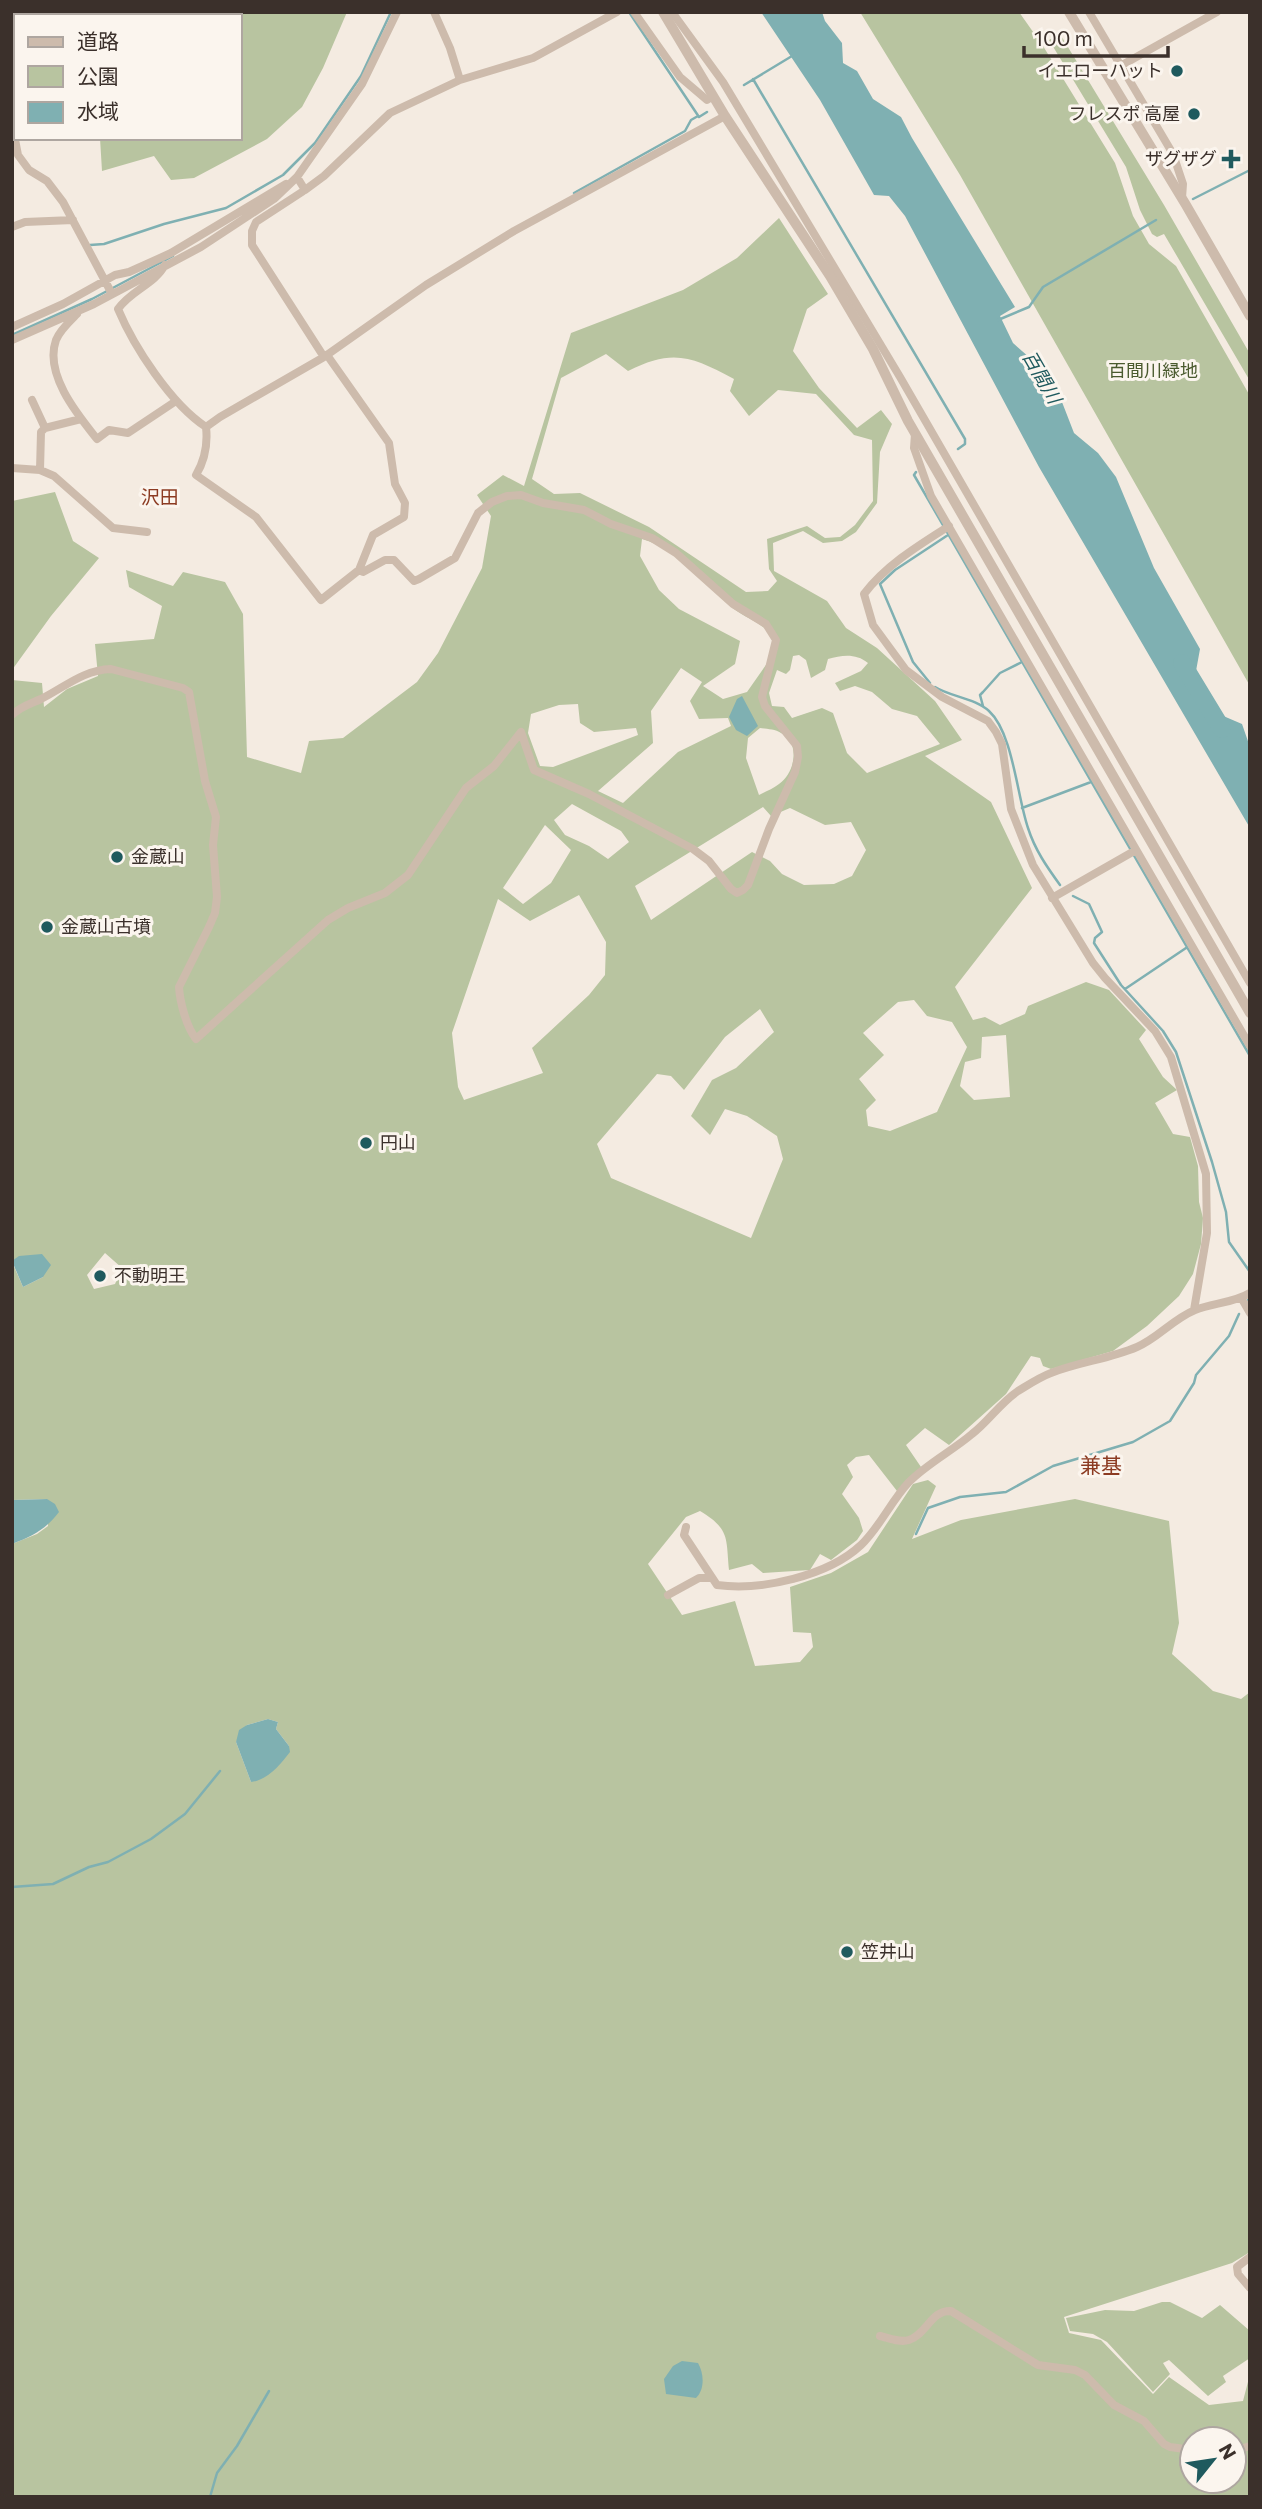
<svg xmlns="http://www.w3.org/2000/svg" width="1262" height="2509" font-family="Commissioner,'Noto Sans JP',sans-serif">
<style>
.green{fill:#b8c4a0;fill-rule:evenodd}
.water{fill:#7fb0b2}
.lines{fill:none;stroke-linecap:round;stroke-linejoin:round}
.stream{stroke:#7fb0b2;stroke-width:2.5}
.river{stroke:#7fb0b2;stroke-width:18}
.minor{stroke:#cdbbac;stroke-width:8}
.tertiary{stroke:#cdbbac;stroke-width:10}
.poi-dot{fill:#1f5a5e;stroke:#fbf5ee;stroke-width:2.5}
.labels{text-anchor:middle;stroke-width:6;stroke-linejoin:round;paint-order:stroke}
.poi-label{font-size:18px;fill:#3b302b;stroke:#fbf5ee;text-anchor:start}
.park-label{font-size:18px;fill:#4a5a2e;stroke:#fbf5ee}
.water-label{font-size:19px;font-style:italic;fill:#1f5a5e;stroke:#fbf5ee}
.neighbourhood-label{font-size:19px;fill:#8c3b22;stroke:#fbf5ee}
.quarter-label{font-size:21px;fill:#8c3b22;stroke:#fbf5ee}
</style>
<rect width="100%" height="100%" fill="#f4ebe1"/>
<!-- green -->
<path class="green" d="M40,12H347L323,68L302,107L267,139L194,178L171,180L154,156L102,171L100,138H240V16H44Z
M860,12H1019L1043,46L1115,163L1133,216L1149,244L1176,266L1250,396V686L960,175Z
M1060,34L1164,205L1250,354V381L1164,234L1157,237L1152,234L1140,210L1126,167L1049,40Z
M779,218L828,294L807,309L793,351L819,388L857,428L881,410L892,424L880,452L877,503L856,532L842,541L823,543L803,531L773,543L774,571L827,601L846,628L877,648L935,701L962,740L925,756L991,802L1032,888L955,987L973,1020L985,1017L1000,1025L1025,1014L1028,1006L1086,982L1109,990L1146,1030L1139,1039L1163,1077L1177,1090L1155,1103L1173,1134L1190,1137L1198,1166L1199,1202L1203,1218L1201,1244L1193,1274L1179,1296L1147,1326L1113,1351L1051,1369L1043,1366L1040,1358L1031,1356L1006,1394L949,1445L925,1428L906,1445L921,1467L897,1491L869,1455L856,1457L847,1465L853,1477L842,1494L859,1518L863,1531L857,1540L831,1560L820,1554L810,1570L763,1573L752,1564L729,1570C726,1538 730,1529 700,1511L686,1517L648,1564L682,1615L735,1601L755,1666L800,1662L813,1647L811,1633L793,1632L790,1587L831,1573L868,1552L913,1484L928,1480L936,1486L912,1539L961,1520L1075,1499L1169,1521L1179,1623L1172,1654L1213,1691L1241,1699L1250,1692V2252L1232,2263L1064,2317L1069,2333L1101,2340L1153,2394L1169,2377L1209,2405L1243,2401L1250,2374V2497H12V1544L37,1534L48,1526L47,1499L12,1500V1262L23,1287L43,1277L12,1261V680L42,683L44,707L67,689L98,676L95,644L154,639L162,606L129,587L126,570L173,586L183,572L225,582L243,614L247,757L301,773L309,741L343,738L417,682L438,653L482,568L491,516L477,495L503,475L524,486L571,333L683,290L737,258ZM606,354L628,371C674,348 692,357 734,379L730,391L749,416L778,390L816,394L854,435L872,440L873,501L855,525L840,537L825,538L807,526L767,539L769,569L777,581L768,591L746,592L649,527L580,493L554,494L532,479L561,378ZM642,539C679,549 705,586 734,609C749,620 764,623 774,639L768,662L747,692L723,699L703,686L735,664L740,641L679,609L659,590L640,556ZM799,655L806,660L811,678L825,670L828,659C842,655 856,653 868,663L861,671L835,683L840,691L855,686L872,692L892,709L917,716L940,744L867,773L847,753L833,713L822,708L792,718L784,707L772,706L769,693L777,670L786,674L790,670L793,656ZM681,668L702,682L690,701L699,719L728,718L731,726L678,752L623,803L598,791L653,743L651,711ZM578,704L580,723L594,732L636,728L638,735L553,767L540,766L528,733L531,714L559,705ZM760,728C767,729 775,729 781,733C801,743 795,773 779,784C773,789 766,791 759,795L746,758L748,738ZM572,804L621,831L629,842L608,859L589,846L565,835L554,820ZM763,807L771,816L790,808L825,825L851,822L866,850L852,876L834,884L804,885L782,874L770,861L752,852L651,920L635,886ZM545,825L571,850L551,883L523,904L503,888ZM579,895L606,942L605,975L589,995L532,1048L543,1073L464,1100L458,1087L452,1033L498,899L530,921ZM914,1000L927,1016L952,1022L967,1047L937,1112L890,1131L868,1126L866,1110L876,1100L859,1079L884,1055L863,1033L898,1002ZM760,1009L774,1032L736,1068L712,1080L691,1116L710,1135L725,1109L747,1116L777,1136L783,1159L751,1238L611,1178L597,1144L657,1074L671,1076L684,1090L725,1037ZM1006,1035L1010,1097L974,1100L960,1086L965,1062L981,1058L982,1037ZM105,1253L122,1268L115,1284L94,1289L87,1275ZM268,1719L278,1722L276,1729L289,1746L251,1782L236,1742L247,1725ZM1192,2439H1234V2481H1192Z
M55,492L73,541L99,558L51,616L12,670V501Z
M1162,2302H1170L1202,2318L1220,2305L1250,2331V2358L1223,2376L1226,2382L1208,2396L1169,2360L1163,2363L1170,2374L1153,2392L1107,2342L1093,2334L1070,2331L1066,2318L1105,2310L1134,2311Z"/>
<!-- water -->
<path class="water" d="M761,12H822L825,21L842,43L843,63L857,71L873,99L901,117L912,138L1015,307L1000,316L1013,343L1030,358L1038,361L1055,384L1074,433L1098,453L1116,477L1154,568L1200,649L1192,693L1200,706L1242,724L1250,747V828L1039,467L905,216L889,196L874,195L820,100Z
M742,696L758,726L747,736L736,730L729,717L737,699Z
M42,1254L51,1265L43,1277L23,1287L12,1261L19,1256Z
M47,1499L55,1504L59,1512C46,1529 33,1536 12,1544V1500Z
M268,1719L278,1722L276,1729L289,1746L290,1752C280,1765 268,1780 251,1782L236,1742L239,1730L247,1725Z
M682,2361L698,2363C704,2373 705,2390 696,2398L666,2394L664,2379L673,2366Z"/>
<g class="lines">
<!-- stream -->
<path class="stream" d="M629,12L699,117L707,112
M753,79L965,439V444L958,449
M744,85L792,56
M574,193L685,131L691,120L698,116
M1193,199L1250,170
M90,245L104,244L164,224L226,208L283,175L315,143L361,76L391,12
M998,320L1029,307L1043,287L1156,220
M12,335L92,299L173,256
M916,472L914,475L1250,1056
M930,683L913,662L880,584L895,570L948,535
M935,687C951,697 975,698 989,711C1013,733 1017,796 1028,828C1035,850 1047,867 1060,885
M983,706L980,695L983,692L1000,673L1022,662
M1022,808L1091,782
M1073,896L1089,904L1102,932L1095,938L1094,943L1121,985L1163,1031L1176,1052L1212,1162L1226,1212L1229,1242L1250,1272
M1125,989L1186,948
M1248,1300L1250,1302
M916,1534L928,1508L960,1497L1006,1492L1053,1466L1133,1442L1170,1421L1194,1383L1196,1375L1229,1336L1239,1314
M12,1887L53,1884L89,1867L108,1862L151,1839L185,1814L220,1771
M210,2497L217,2473L237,2446L269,2391"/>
<!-- river -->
<path class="river" d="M1182,663L1222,729"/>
<!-- minor -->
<path class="minor" d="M434,12L450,48L460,80
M634,12L680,77L707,100L713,96
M672,12L723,82L900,377L1250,983
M1089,12L1173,154L1183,184L1182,198
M1122,65L1217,12
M12,124L18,155L29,170L47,181L63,202L112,294
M297,177L305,190L256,222L252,231V245L324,357
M305,190L324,176L390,113L460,80L533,58L617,12
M12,227L25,222L73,220
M165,265C155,284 130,291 118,309C134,347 171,404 206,427C208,445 205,460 196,475L256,517L321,600L359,570L373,535L404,517L405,503L395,484L389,443L327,355
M77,314C70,321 60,330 56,340C44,374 77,414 97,439L109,430L128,433L176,401
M12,327L63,304L115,275L129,272L171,253L286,184
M12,340L94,304L201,247L274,199L297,177L362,84L397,12
M32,400L45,428
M206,427L220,417L324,357L426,285L514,231L725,116
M915,434L914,448L931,496L1250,1046
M12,468L40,470L54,476L113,528L147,532
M40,470L41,432L45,428L81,419
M949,526C919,545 886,565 864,594L873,625L906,670L942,697L988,721L996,732L1002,744L1011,809L1033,865L1093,963L1105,978L1155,1031L1171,1057L1206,1174L1207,1233L1194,1310
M12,715C21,706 30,704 41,699C65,687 83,670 111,669L183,688L189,692L205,781L216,817L213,845L217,897L215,913L209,927L179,987C180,1002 186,1026 196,1039L328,920L348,908L385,893L408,875L466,788L494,766L521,732L534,770L589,794L693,849L709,861L731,889L737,893L743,890L748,885L769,829L795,772L798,757L797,746L765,706L762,697L776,640L766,624L733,604L676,553L652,538L611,524L584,510L543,503L521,495L507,496L492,502L478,513L455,558L419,579L414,581L394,560H385L363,572L359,570
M1052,898L1136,850
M1242,1299L1250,1313
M686,1527L684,1535L717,1585C761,1591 828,1576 861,1545C880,1527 891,1501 909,1482C928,1463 952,1451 972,1434C989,1421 1000,1403 1018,1391C1028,1385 1040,1377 1051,1373C1079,1362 1109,1359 1137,1347C1158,1338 1173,1319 1195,1310C1212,1303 1234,1303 1250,1293
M668,1595L699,1578H712
M1250,2257L1237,2267L1238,2274L1250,2288
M880,2336C889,2338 900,2343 909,2340C927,2334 931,2310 951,2311L1038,2365L1075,2370L1085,2375L1114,2405L1144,2421L1164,2444L1170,2447L1192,2450
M1234,2451L1250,2446"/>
<!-- tertiary -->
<path class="tertiary" d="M663,12L725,116L830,276L873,349L908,421L1250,1013
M1069,12L1186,205L1250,316"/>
</g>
<!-- markers -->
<g class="poi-dot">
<circle cx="1177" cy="71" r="7"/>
<circle cx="1194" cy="114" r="7"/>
<path d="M1227.5 148.5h7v7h7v7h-7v7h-7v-7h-7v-7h7z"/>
<circle cx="117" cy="857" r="7"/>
<circle cx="47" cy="927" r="7"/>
<circle cx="366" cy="1143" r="7"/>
<circle cx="100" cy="1276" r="7"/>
<circle cx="847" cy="1952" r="7"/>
</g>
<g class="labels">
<!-- poi labels -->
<g class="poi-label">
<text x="1163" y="77" text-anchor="end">イエローハット</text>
<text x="1180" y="120" text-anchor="end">フレスポ 高屋</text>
<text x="1217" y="165" text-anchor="end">ザグザグ</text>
<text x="131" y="863">金蔵山</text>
<text x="61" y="933">金蔵山古墳</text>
<text x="380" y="1149">円山</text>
<text x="114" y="1282">不動明王</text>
<text x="861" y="1958">笠井山</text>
</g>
<!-- park labels -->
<g class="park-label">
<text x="1153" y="377">百間川緑地</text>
</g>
<!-- water labels -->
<g class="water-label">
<text transform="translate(1042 377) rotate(60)" y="7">百間川</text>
</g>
<!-- neighbourhood labels -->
<g class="neighbourhood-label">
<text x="160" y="504">沢田</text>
</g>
<!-- quarter labels -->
<g class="quarter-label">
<text x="1101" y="1473">兼基</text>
</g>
</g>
<!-- border -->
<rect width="1262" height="2509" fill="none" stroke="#3b302b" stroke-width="28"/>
<!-- legend -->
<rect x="14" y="14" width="228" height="126" fill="#fbf5ee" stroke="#aea6a0" stroke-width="2"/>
<rect x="28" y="37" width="35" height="10" fill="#cdbbac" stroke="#aea6a0" stroke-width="2"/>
<text x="77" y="49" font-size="21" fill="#3b302b">道路</text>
<rect x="28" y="66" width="35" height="21" fill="#b8c4a0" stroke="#aea6a0" stroke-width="2"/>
<text x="77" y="84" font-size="21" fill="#3b302b">公園</text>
<rect x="28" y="102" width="35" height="21" fill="#7fb0b2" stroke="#aea6a0" stroke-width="2"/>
<text x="77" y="119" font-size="21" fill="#3b302b">水域</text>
<!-- north arrow -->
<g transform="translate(1213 2460) rotate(60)"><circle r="33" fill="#fbf5ee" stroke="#aea6a0" stroke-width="2"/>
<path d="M0-5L12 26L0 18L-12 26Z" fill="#1f5a5e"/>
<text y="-10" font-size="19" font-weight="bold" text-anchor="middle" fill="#3b302b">N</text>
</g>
<!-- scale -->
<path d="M1024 46v10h144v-10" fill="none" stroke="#3b302b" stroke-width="3.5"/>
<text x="1034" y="46" font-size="21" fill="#3b302b" stroke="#fbf5ee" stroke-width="5" paint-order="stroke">100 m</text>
</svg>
